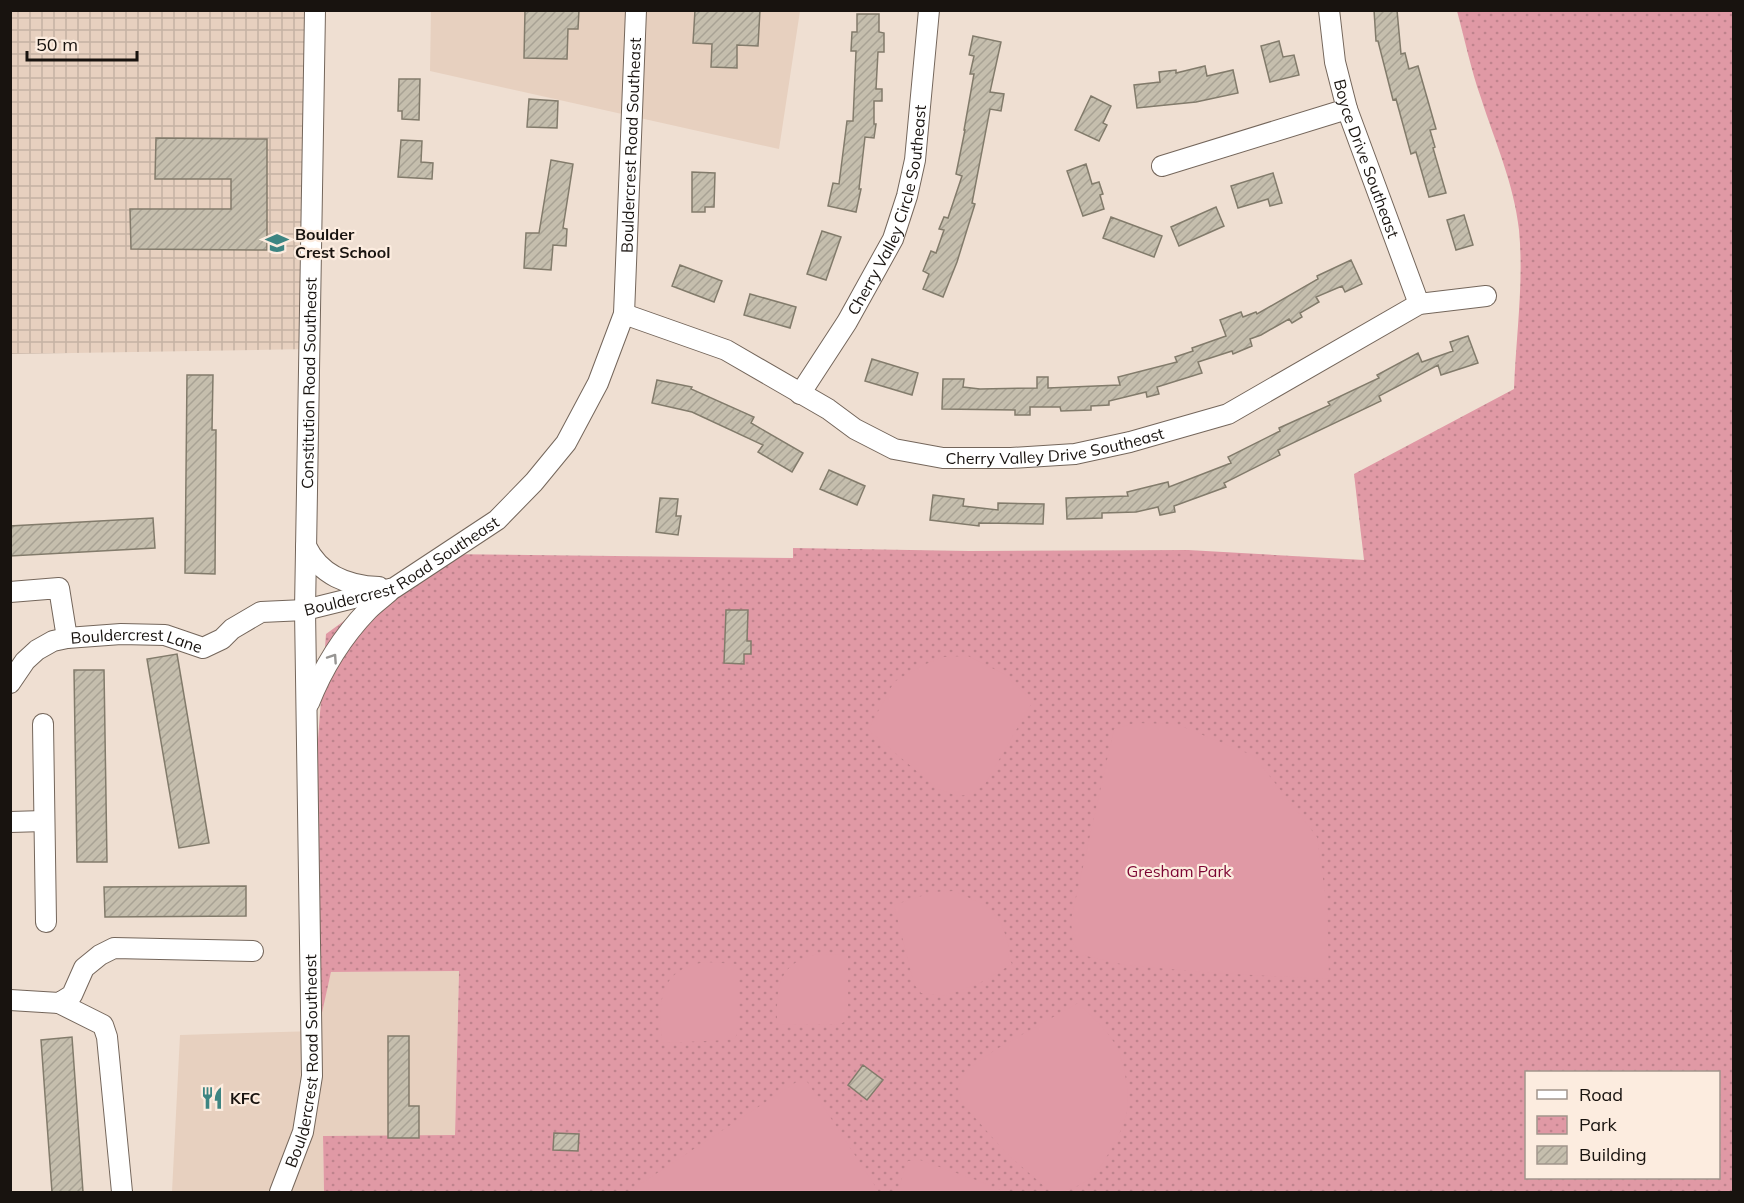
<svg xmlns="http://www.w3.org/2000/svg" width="1744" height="1203" font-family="Mulish,sans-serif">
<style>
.built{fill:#e7d0bf}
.industrial{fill:url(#industrial-grid)}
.park{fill:url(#park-dots);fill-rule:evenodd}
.garden{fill:#e099a5}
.building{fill:url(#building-hatch);stroke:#827b6b;stroke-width:1.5}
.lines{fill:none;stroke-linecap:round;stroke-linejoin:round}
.minor-casing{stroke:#74665b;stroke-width:22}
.minor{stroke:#fff;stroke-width:20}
.oneway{stroke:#979593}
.labels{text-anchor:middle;stroke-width:4.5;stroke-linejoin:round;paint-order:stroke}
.street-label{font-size:16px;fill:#18130f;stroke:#fcecdf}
.poi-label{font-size:16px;font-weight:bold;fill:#18130f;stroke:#fcecdf;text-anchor:start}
.park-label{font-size:16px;fill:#7b0432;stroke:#fcecdf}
</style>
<defs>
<pattern id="industrial-grid" width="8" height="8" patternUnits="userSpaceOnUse" patternTransform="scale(1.5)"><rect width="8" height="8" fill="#e7d0bf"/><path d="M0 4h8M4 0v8" fill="none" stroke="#c5b2a3"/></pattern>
<pattern id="park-dots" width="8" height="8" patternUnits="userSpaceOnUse" patternTransform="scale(1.5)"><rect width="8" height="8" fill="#e099a5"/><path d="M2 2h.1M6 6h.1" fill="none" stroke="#bf838d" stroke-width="1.8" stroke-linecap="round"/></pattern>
<pattern id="building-hatch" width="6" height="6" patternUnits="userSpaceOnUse" patternTransform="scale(1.5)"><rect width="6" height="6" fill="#c5bead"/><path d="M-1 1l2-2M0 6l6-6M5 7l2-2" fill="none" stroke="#a8a294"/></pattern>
</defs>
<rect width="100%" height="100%" fill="#efdfd2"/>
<!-- built -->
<path class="built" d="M431,11H800L779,149L430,71Z
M459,971L455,1136H323L324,1192H172L180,1035L317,1031L331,972Z"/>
<!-- industrial -->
<path class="industrial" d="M10,11H315L310,349L11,354Z"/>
<!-- park -->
<path class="park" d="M1457,11H1733V1192H324L323,1136L455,1135L459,971L331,972L318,1031L311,831L326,634L436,554L793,558V548L969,551L1188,550L1364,560L1354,474L1514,389C1516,336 1524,283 1519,230C1514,184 1495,142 1481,98C1471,70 1465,40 1457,11ZM1526,1072H1718V1178H1526Z"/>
<!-- garden -->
<path class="garden" d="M968,656L1004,674L1033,701L985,784L972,794L958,796L938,789L868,730L894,682L921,666L943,657Z
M1135,723L1176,724L1254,756L1317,837L1327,906L1329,979L1214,973L1125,965L1082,955L1073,944L1071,920L1114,729Z
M954,891L989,907L1002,925L1008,943L1009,958L1012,964L978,984L944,996L921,993L914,984L894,905L934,892Z
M818,954L848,955V1015L846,1021L840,1024L777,1025C777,989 776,963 818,954Z
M706,962L737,964V1034L735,1038L727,1040L662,1043C659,1003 657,969 706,962Z
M1078,1003C1091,1016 1112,1034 1119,1052C1125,1070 1131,1098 1126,1116C1121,1134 1105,1162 1093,1176C1085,1185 1062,1193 1051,1192L1007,1154L962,1103L958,1087L967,1070L995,1050Z
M804,1077L879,1192H628Z
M920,1160L976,1180L1005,1192H897L908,1161Z"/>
<!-- building -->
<path class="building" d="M525,10H579L578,29H568L567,59L524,58Z
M695,10H760L758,46L737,45V68L711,67L712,44L693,43Z
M1374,10H1397L1401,54L1405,53L1409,69L1418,66L1436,129L1430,130L1435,147L1433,148L1446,193L1429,197L1416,152L1411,154L1396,99L1393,100L1378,41H1376Z
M857,14H879V32L884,33V52H878L876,89H882V101H874V124H876L874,138L865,137L859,189H861L856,212L828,206L833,183L839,184L847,121H853L856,51H851L852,32H857Z
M973,36L1001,42L990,92L1004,94L1001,111L990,109L972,203L975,204L957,262L943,297L923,289L929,274L923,271L931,251L936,253L944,230L939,229L944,217L948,218L962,176L956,174L965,130H964L974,74H970L974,56L969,55Z
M1279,41L1283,57L1294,55L1299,75L1270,82L1261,46Z
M1205,66L1207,76L1233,70L1238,93L1196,102L1137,108L1134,85L1160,82L1159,72L1176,70V73Z
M399,79H420L419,120L402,119V111H398Z
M1091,96L1111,106L1103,123L1107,125L1099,141L1075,130Z
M529,99L558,101L557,128L527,127Z
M156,138L267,139V250L131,249L130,209H231V179H155Z
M401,140L422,141L421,162L433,163L432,179L398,177Z
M551,160L573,164L563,228L567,229L566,246L553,245L551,270L524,268L526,233H539Z
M1086,164L1092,184L1099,182L1103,194L1100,195L1104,209L1083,216L1067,171Z
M692,172L715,173L714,207H705V212H692Z
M1273,173L1282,203L1270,206L1268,199L1238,208L1231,186Z
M1216,207L1224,226L1179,246L1171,227Z
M1464,215L1473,245L1456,250L1447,220Z
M1111,217L1162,236L1154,257L1103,238Z
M822,231L841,237L826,280L807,274Z
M1351,260L1362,284L1345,292L1342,286L1316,297L1319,302L1300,313L1302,317L1292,323L1289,319L1261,335L1250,339L1252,346L1233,354L1232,351L1198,362L1202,373L1157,387L1159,394L1147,397L1146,392L1109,401V405L1091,406V410L1061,411L1060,407H1030V415H1015V410L942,409L943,379H964L963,387L980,389L1037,388V377H1048V388L1120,385L1118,377L1177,362L1175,357L1193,351L1192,348L1226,336L1220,320L1241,312L1243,317L1256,312L1257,314L1318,279L1317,276Z
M680,265L722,281L714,302L672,286Z
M750,294L796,307L790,328L744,315Z
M1468,336L1478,363L1441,375L1438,365L1379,396L1381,401L1278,450L1280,455L1224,483L1226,487L1174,506L1175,512L1160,515L1158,507L1136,512L1102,513V518L1067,519L1066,498L1128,496L1127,492L1168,482L1169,487L1231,463L1228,457L1280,431L1279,428L1330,405L1328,402L1379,378L1377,375L1418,353L1422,362L1453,351L1450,342Z
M872,359L918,373L912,395L865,381Z
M187,375H213L212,430H216L215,574L185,573Z
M657,380L692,387L691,389L754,417L751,423L803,453L792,472L758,452L763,445L692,412L652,403Z
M829,470L865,486L857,505L820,489Z
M933,495L964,499L963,506L998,510V503L1044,504L1043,524L979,523V526L930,520Z
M660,498L678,499L676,516H681L678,535L656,532Z
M153,518L155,548L10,556V526Z
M726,610H748L747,641H751V654H744V664L724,663Z
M177,654L209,843L179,848L147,659Z
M74,670H104L107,862H77Z
M246,886V916L105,917L104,887Z
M388,1036H409V1106H419V1138H388Z
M72,1037L83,1192H52L41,1040Z
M863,1065L883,1080L867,1100L848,1085Z
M554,1133L579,1134L578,1151L553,1150Z"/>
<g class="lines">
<!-- minor casing -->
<g class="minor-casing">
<g id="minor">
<path id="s1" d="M1329,10L1335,62L1347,109L1419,304"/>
<path d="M1162,166L1347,109"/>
<path id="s2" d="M624,314L726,350L828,409L855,429L894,449L943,458H1011L1075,454L1130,442L1228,414L1419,304L1486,296"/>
<path id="s3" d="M800,394L847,322L893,239L907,196L915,160L929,10"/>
<path d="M306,546C320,575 348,586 379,587"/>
<path d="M10,592L59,588L67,638"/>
<path id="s4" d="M10,683L25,661L37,650L53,641L67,638L121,634L165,635L203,648L222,639L232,629L261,612L305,610L394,588L497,520L534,482L566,443L598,383L624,314L636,10"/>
<path d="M309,703C322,670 343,636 368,610C374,604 382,598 389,592"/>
<path d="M43,724L46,922"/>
<path d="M10,822L44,821"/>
<path d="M10,1000L59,1003L72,995L84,968L100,955L114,948L253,951"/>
<path d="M59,1003L103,1025L107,1037L122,1192"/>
<path id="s5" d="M280,1192L303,1132L312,1076L305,610L315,10"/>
</g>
</g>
<!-- minor -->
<use href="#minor" class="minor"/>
</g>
<!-- one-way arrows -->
<defs><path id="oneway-chevron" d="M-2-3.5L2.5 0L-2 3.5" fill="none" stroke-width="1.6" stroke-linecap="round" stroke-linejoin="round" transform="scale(1.5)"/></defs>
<use class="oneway" href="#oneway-chevron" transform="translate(333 658) rotate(-56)"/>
<!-- icons -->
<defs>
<g id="school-bare" transform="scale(1.8)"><path d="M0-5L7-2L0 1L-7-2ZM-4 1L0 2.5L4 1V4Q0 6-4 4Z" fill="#3d8582" stroke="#fcecdf" stroke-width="2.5" paint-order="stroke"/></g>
<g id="restaurant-bare" transform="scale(1.8)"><path d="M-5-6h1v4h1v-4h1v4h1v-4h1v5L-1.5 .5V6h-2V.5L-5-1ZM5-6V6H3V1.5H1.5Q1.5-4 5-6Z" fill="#3d8582" stroke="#fcecdf" stroke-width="2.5" paint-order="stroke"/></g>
</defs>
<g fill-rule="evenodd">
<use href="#school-bare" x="277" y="243"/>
<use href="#restaurant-bare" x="212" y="1098"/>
</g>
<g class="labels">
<!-- street labels -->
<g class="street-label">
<text dy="6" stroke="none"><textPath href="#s4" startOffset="956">Bouldercrest Road Southeast</textPath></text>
<text dy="6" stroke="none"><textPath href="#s1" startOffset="154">Boyce Drive Southeast</textPath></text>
<text dy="6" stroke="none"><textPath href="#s3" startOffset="207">Cherry Valley Circle Southeast</textPath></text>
<text dy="6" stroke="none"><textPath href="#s5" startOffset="814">Constitution Road Southeast</textPath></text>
<text dy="6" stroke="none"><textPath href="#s2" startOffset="466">Cherry Valley Drive Southeast</textPath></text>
<text dy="6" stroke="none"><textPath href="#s4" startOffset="434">Bouldercrest Road Southeast</textPath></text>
<text dy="6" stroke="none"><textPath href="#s4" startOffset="146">Bouldercrest Lane</textPath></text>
<text dy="6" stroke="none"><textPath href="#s5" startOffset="135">Bouldercrest Road Southeast</textPath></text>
</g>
<!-- poi labels -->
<g class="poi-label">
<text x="295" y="240">Boulder<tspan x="295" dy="18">Crest School</tspan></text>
<text x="230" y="1104">KFC</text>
</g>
<!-- park labels -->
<g class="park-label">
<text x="1179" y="877">Gresham Park</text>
</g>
</g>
<!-- border -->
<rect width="1744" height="1203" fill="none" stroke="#18130f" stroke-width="24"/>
<!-- legend -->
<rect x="1525" y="1071" width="195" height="108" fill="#fcecdf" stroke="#a1958c" stroke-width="1.5"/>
<rect x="1537" y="1090" width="30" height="9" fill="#ffffff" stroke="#a1958c" stroke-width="1.5"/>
<text x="1579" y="1101" font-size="18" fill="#18130f">Road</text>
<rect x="1537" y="1116" width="30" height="18" fill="url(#park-dots)" stroke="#a1958c" stroke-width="1.5"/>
<text x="1579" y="1131" font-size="18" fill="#18130f">Park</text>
<rect x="1537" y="1146" width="30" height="18" fill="url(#building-hatch)" stroke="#a1958c" stroke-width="1.5"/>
<text x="1579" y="1161" font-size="18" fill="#18130f">Building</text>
<!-- scale -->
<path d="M27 51v9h110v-9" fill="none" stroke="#18130f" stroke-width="3"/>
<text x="36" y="51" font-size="18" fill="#18130f" stroke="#fcecdf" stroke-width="4.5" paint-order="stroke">50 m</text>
</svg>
